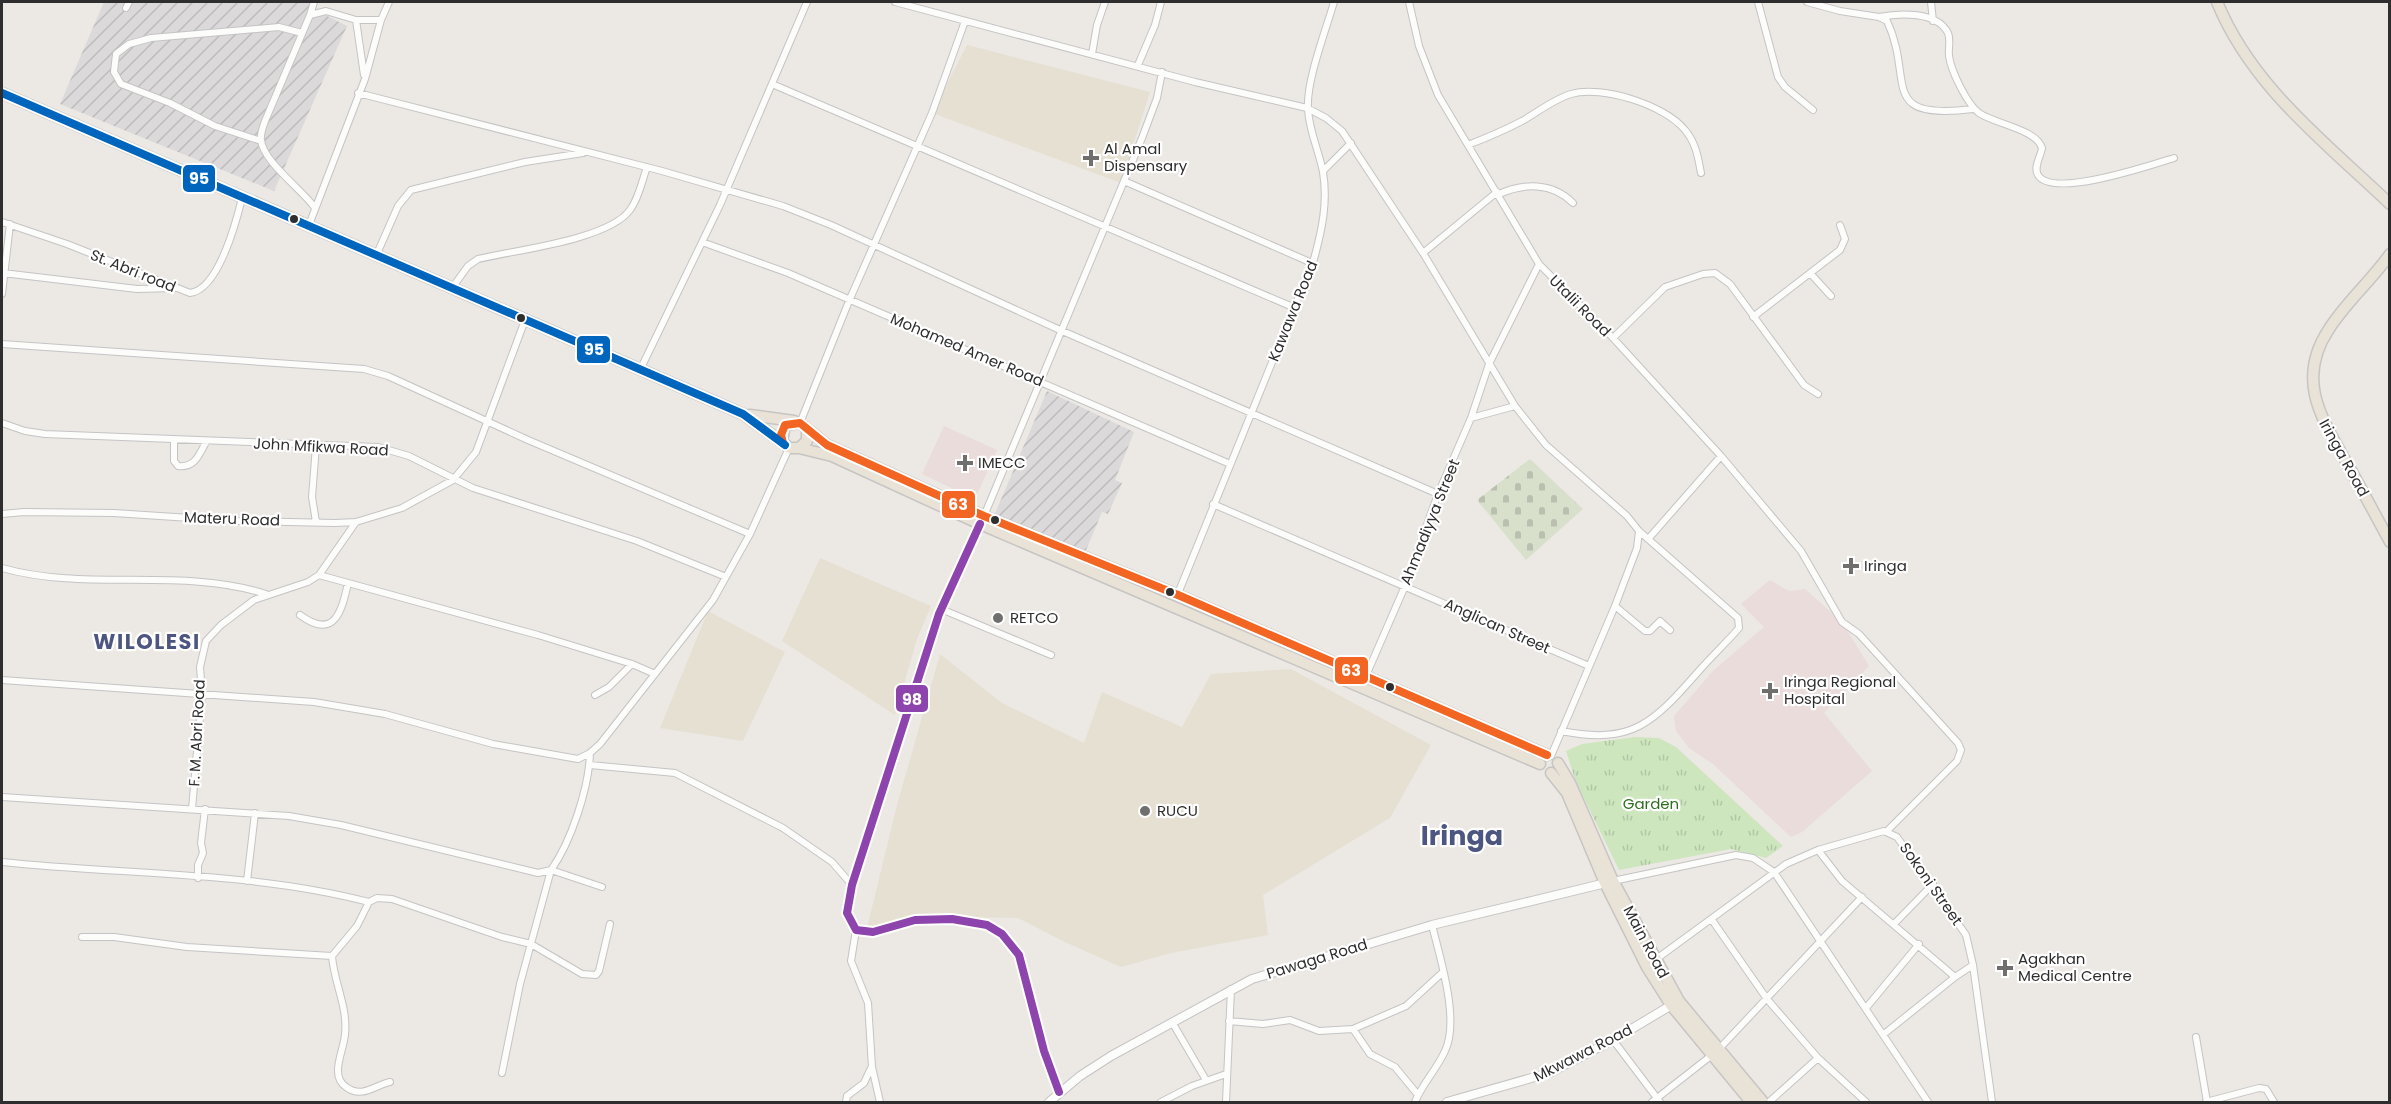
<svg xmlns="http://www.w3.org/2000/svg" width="2391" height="1104" font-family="Poppins,sans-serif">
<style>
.industrial{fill:url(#industrial-furrows)}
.education{fill:#e6e0d3}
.medical{fill:#e9dcdb}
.cemetery{fill:url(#cemetery-stones)}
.park{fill:url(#park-tufts)}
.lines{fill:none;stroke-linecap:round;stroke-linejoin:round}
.minor-casing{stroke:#c5c4c5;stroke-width:8}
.tertiary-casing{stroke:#c5c4c5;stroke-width:10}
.secondary-casing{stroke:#c5c4c5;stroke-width:10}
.trunk-casing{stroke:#c6c5c4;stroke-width:13}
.minor{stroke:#fcfcfb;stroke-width:6}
.tertiary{stroke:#fcfcfb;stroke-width:8}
.secondary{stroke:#fcfcfb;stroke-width:8}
.trunk{stroke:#e9e2d6;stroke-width:10}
.bus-1-casing{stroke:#fff;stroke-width:12}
.bus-2-casing{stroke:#fff;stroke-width:12}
.bus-3-casing{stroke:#fff;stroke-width:12}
.bus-1{stroke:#f26522;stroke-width:8}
.bus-2{stroke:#0065bd;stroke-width:8}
.bus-3{stroke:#8e44ad;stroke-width:8}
.poi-dot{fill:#706f6e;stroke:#fff;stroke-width:2}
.bus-dot{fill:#2e2e2e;stroke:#fff;stroke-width:2}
.labels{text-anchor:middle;stroke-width:4.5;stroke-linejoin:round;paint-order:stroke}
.poi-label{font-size:15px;fill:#2e2e2e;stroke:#fff;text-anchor:start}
.street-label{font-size:15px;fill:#2e2e2e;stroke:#fff}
.park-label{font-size:15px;fill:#2c6e1b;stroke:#fff}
.district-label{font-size:21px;font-weight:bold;letter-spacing:1.5px;fill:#4d5680;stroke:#fff}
.town-label{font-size:27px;font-weight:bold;fill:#4d5680;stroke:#fff}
.line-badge{stroke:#fff;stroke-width:2}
.badge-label{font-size:16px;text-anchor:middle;font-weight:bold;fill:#fff}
</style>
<defs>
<pattern id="industrial-furrows" width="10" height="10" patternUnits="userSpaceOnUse" patternTransform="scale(1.5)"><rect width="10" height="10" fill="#dcd9db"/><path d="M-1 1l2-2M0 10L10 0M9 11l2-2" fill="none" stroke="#bdbbbc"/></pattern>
<pattern id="cemetery-stones" width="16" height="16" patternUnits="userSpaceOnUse" patternTransform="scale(1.5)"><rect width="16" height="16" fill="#d8e0cc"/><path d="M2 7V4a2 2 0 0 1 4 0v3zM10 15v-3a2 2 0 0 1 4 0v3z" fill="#bac0b0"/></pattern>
<pattern id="park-tufts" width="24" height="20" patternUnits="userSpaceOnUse" patternTransform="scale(1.5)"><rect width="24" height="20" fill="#cee6be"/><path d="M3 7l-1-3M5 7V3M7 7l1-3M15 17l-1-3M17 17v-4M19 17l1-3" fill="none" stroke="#b1c6a4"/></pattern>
</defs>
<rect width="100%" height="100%" fill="#ece8e4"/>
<!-- industrial -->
<path class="industrial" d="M104,2H311L310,7L347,26L274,191L60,104Z
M1047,391L1134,432L1115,480L1122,483L1108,514L1102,512L1084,555L994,516Z"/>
<!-- education -->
<path class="education" d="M967,45L1150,92L1121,183L932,113Z
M820,558L931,606L917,639L895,715L782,641Z
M708,611L785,652L743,741L660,728Z
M940,654L1002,703L1084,743L1102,692L1182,727L1211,674L1291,669L1431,745L1390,818L1263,895L1268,935L1171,953L1121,967L1065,942L1018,918L908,916L871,931L867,928L897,805Z"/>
<!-- medical -->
<path class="medical" d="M944,426L997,450L975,499L922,474Z
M1770,580L1789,591L1805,589L1842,622L1869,666L1824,713L1872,771L1802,832L1791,837L1713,764L1689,748L1676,731L1674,716L1714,670L1764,627L1741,604Z"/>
<!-- cemetery -->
<path class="cemetery" d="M1530,459L1583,509L1526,560L1477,500Z"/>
<!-- park -->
<path class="park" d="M1635,737L1659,738L1676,747L1783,846L1766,858L1731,849L1619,870L1576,782L1566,751L1582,744Z"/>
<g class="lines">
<!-- minor casing -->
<g class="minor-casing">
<path id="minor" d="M895,2L1195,82L1307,108L1326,118L1342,131L1423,253L1515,406L1546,445L1627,516L1639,531L1637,548L1615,606L1551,756
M1409,2L1419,46L1438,95L1539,264L1613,338L1721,456L1801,551L1842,622L1859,634L1958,743L1961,750L1957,761L1886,832
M1758,2L1778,77L1785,87L1813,110
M1807,2L1840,11L1879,17L1887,21C1915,80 1876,121 1973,109
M1931,2L1933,21
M126,8L129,2
M310,15L314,2
M1879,17C1899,13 1937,11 1948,33C1951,40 1948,49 1949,56C1951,71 1967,104 1979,113C1995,124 2036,129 2042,148C2041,156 2033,167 2038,175C2052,199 2151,165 2174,158
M356,20L364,75
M1092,54L1097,25L1105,2
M1138,65L1155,25L1161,2
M772,84L1295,308
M358,93L662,171L783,206L831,225L1060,330L1438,494
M261,141L215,126L170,103L121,84L114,72L116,54L129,44L151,38L279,27L302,33
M1468,145C1486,138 1505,130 1522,121C1538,112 1554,99 1571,94C1602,85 1665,105 1685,130C1696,143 1698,157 1701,173
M1323,171L1351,143
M1124,181L1312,263
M1499,194C1524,183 1552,182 1573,203
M315,208C303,190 263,162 261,140C260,134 263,127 265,121L310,15L326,11L356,20H381
M2,222L67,244L190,293C218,290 236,223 242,198
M309,225L365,79L381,20L389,2
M702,242L788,273L1230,464
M1423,253L1497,192
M376,256L398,206L411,190L525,162L583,153
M3,273L137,289L175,288
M1810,273L1831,296
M452,288L468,266L478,259C515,250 608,240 630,210C639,198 642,181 647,167
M2,294L10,224
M1753,317L1840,250L1845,239L1840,225
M1613,338L1665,287L1703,274L1715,273L1730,284L1804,385L1818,394
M2,344L364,369L388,376L528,440L750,534
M641,368L720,205L807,2
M1471,418L1515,406
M2,423L25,431L45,434L378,447L409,456L473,488L637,541L726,577
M800,423L849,301L932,113L965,21
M174,441V461L178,466C195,468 199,455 206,442
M1213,504L1589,666
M2,514L24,512L114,513L236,521L335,523L356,522L402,508L453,480L476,452L525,320
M984,516L1142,138L1157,98L1162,72
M316,522L312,497L316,446
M980,524L939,614L852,885L847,913L856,930L873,932L915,920L952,919L987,925L1002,934L1019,955L1044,1051L1059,1092
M1649,538L1721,456
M2,568C87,592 181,567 266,594
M319,575L538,635L632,664L655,674
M1177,596L1314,259C1322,230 1328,202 1323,172C1319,151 1309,131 1308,109C1306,81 1326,30 1334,2
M1615,606L1645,631H1650L1660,621L1670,630
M941,609L1051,655
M300,615C335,641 342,610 348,583
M1365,678L1405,586L1438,494L1471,418L1489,364L1539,264
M2,680L314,702L385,714L493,744L578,759L590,753L600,744L713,600L750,534L789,448
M595,695L609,687L632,664
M1561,731C1633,745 1653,723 1698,672C1711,657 1726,643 1739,628L1738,618L1639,531
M590,765L675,773L783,828L832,862L852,885
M2,797L289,816L341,825L538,873L551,870C571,842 589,788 590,753
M192,809L202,694L200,667L206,641L221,625L254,600L308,582L319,575L356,522
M1818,850L1842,881L1955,977L1973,965
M2,862C124,875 250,871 369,902L377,898L392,899L502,937L531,944L582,974L596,975L599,971L610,924
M198,878V865L203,853L201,843L205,809
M247,881L255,813
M1613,881L1736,855L1753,858L1774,872L1928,1102
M369,902L357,926L332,956C334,983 348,1007 345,1034C344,1051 329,1075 346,1087C362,1099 375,1085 390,1082
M1712,920L1767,999L1818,1058L1866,1102
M1895,923L1933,884
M856,930L851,961L868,1003L872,1067L880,1102
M82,937H114L187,947L332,956
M1655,960L1786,864L1818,850L1884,831L1897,837L1966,935L1973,965L1992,1102
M1866,1008L1919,944
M1229,1021L1263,1024L1290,1020L1319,1031L1353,1029L1406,1006L1442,973
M1172,1022L1206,1080
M1353,1029L1370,1054L1395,1067L1418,1095
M1884,1034L1955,977
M2196,1037L2207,1102
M1613,1040L1660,1102
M1719,1049L1862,897
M502,1073L520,984L551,870L602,887
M846,1102L847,1096L864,1083L871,1068
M1161,1102L1192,1086L1226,1074
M1226,1102L1231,989
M1415,1102C1422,1084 1437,1069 1445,1051C1460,1020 1440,958 1432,925
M1652,1102L1712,1055
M1769,1102L1818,1058
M2206,1102L2259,1088L2266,1089L2274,1102"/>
</g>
<!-- tertiary casing -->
<g class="tertiary-casing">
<path id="tertiary" d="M1447,1102L1549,1073L1613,1040L1675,1003"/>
</g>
<!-- secondary casing -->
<g class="secondary-casing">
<path id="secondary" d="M1049,1102L1080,1076L1111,1056L1252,979L1432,925L1610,882"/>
</g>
<!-- trunk casing -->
<g class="trunk-casing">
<path id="trunk" d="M2217,2C2252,87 2325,142 2390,204
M2,93L743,414L783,443
M2390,254C2372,280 2346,302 2329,329C2295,380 2322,419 2348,465C2362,490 2376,516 2390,542
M750,415L794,421
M807,430V441L799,448H789L782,441L785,425L800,423L827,445L984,516L1178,595L1547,755
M799,448L832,456L980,524L1540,764
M1558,763L1570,783L1613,881L1679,1001L1763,1102
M1551,773L1567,793L1605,883L1647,967L1671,1005L1751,1102"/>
</g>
<!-- minor -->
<use href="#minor" class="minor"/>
<!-- tertiary -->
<use href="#tertiary" class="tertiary"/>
<!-- secondary -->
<use href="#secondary" class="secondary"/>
<!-- trunk -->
<use href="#trunk" class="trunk"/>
<!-- bus-1 casing -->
<g class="bus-1-casing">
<path id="bus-1" d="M783,443L781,435L785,425L800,423L827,445L984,516L1178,595L1547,755"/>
</g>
<!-- bus-2 casing -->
<g class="bus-2-casing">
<path id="bus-2" d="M2,93L743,414L785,445"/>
</g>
<!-- bus-3 casing -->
<g class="bus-3-casing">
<path id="bus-3" d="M980,524L939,614L852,885L847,913L856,930L873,932L915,920L952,919L987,925L1002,934L1019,955L1044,1051L1059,1092"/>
</g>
<!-- bus-1 -->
<use href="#bus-1" class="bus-1"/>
<!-- bus-2 -->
<use href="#bus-2" class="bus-2"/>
<!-- bus-3 -->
<use href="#bus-3" class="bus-3"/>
</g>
<!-- markers -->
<g class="poi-dot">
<path d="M1088 149h6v6h6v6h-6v6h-6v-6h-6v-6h6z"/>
<path d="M962 454h6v6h6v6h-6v6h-6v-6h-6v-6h6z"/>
<path d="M1848 557h6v6h6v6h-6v6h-6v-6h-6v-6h6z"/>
<circle cx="998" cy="618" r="6"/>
<path d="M1767 682h6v6h6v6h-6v6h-6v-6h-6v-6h6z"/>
<circle cx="1145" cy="811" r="6"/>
<path d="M2002 959h6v6h6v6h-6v6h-6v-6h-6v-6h6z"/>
</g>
<g class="bus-dot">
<circle cx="294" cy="219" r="5"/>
<circle cx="521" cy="318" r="5"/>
<circle cx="995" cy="520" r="5"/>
<circle cx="1170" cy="592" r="5"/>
<circle cx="1390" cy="687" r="5"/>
</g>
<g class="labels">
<!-- poi labels -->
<g class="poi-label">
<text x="1104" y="154">Al Amal<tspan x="1104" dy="17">Dispensary</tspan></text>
<text x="978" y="468">IMECC</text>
<text x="1864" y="571">Iringa</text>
<text x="1010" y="623">RETCO</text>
<text x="1784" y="687">Iringa Regional<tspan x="1784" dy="17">Hospital</tspan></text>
<text x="1157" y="816">RUCU</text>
<text x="2018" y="964">Agakhan<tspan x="2018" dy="17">Medical Centre</tspan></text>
</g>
<!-- street labels -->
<g class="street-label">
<text transform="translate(133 271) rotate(22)" y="5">St. Abri road</text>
<text transform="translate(1580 306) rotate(45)" y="5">Utalii Road</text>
<text transform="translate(1293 311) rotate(-68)" y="5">Kawawa Road</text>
<text transform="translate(967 350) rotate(23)" y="5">Mohamed Amer Road</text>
<text transform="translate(321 447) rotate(3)" y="5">John Mfikwa Road</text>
<text transform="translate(2344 458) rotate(61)" y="5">Iringa Road</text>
<text transform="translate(232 519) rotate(2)" y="5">Materu Road</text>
<text transform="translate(1430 522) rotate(-68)" y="5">Ahmadiyya Street</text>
<text transform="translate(1497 626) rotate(24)" y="5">Anglican Street</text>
<text transform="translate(197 733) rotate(-87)" y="5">F. M. Abri Road</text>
<text transform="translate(1931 884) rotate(55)" y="5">Sokoni Street</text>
<text transform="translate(1646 942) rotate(62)" y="5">Main Road</text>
<text transform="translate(1317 959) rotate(-17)" y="5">Pawaga Road</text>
<text transform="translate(1583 1053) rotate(-27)" y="5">Mkwawa Road</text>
</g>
<!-- park labels -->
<g class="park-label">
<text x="1651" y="809">Garden</text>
</g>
<!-- district labels -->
<g class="district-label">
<text x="147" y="649">WILOLESI</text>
</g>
<!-- town labels -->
<g class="town-label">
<text x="1462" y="845">Iringa</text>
</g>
</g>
<g class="line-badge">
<rect x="182" y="164" width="34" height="29" rx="6" fill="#0065bd"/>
<rect x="576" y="335" width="35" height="29" rx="6" fill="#0065bd"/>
<rect x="941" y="490" width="35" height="29" rx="6" fill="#f26522"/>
<rect x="1334" y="656" width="35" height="29" rx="6" fill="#f26522"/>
<rect x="895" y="684" width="34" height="29" rx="6" fill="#8e44ad"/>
</g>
<g class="badge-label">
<text x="199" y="184">95</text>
<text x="594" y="355">95</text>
<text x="958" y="510">63</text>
<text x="1351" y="676">63</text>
<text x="912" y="705">98</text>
</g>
<!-- border -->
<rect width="2391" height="1104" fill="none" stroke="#2e2e2e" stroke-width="6"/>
</svg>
